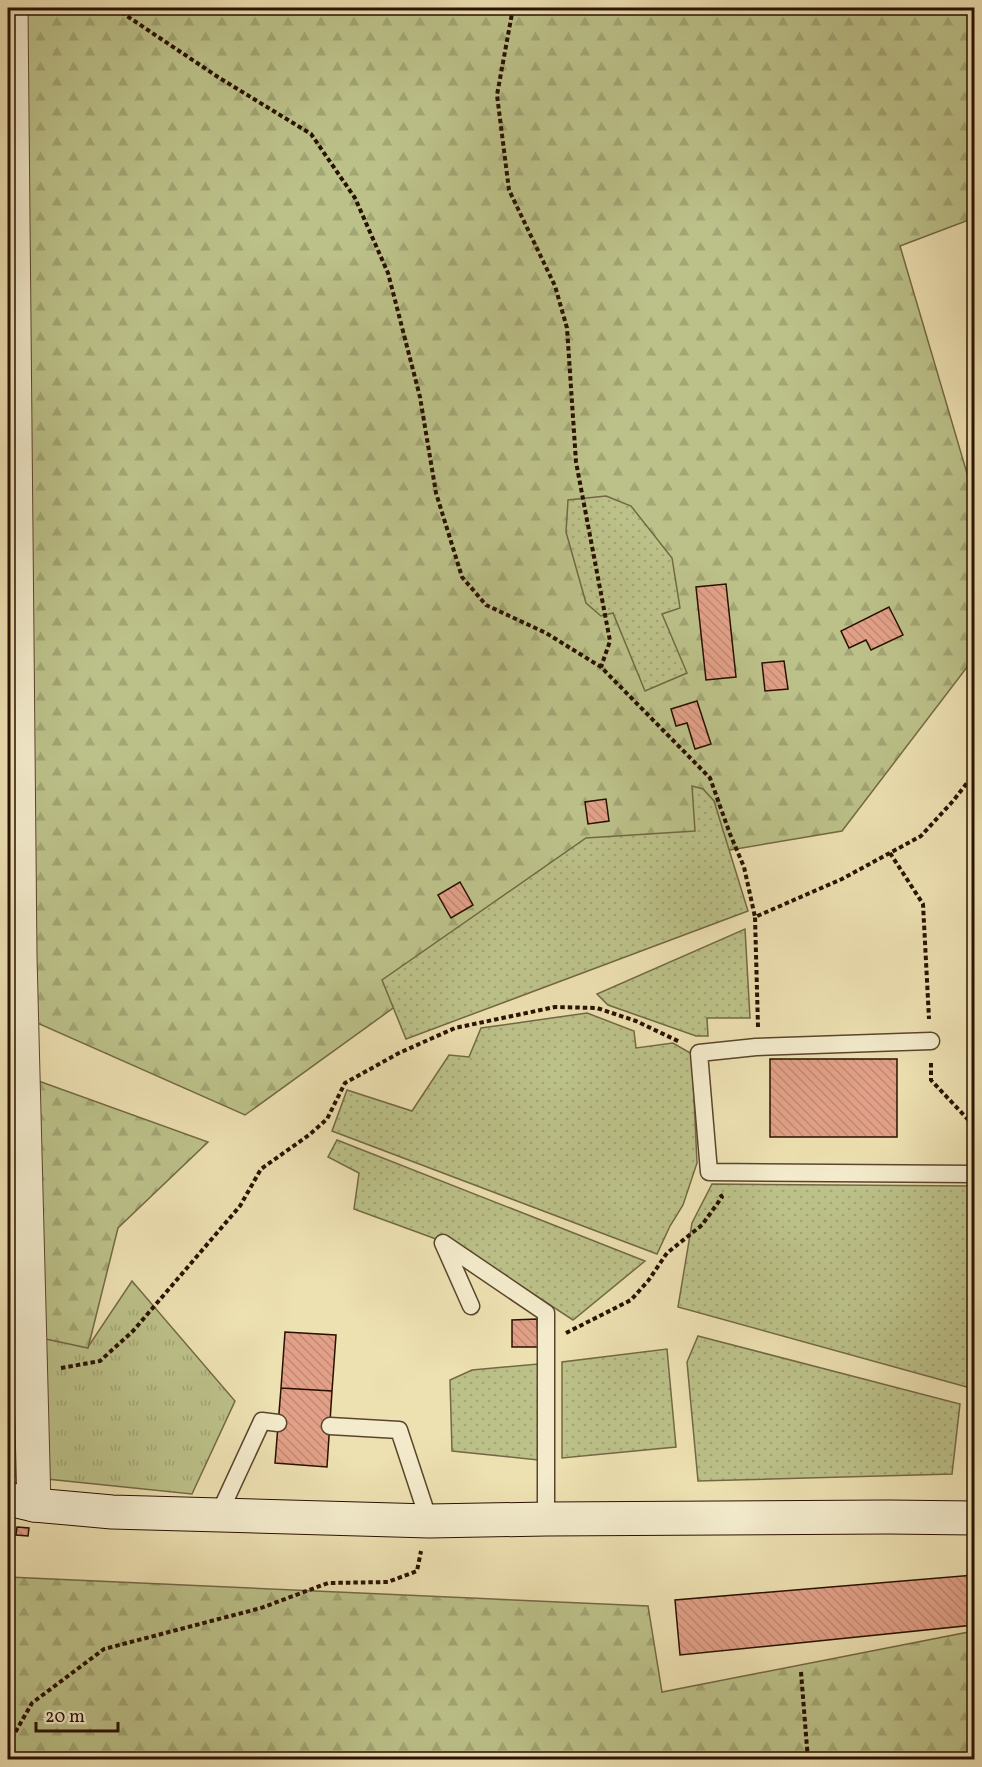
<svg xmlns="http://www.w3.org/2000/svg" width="982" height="1767" font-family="Vollkorn,serif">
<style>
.grass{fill:url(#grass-tufts);stroke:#726944;stroke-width:1.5}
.forest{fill:url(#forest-firs);stroke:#726944;stroke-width:1.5}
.garden{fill:url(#garden-dots);stroke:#726944;stroke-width:1.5}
.building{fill:url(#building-back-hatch);stroke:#291100;stroke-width:1.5}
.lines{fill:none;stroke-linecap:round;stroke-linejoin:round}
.lane-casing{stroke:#5a452c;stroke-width:19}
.street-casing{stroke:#5a452c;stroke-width:35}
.secondary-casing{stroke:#291100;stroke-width:35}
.path{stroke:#291100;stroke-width:4;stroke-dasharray:4.5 3;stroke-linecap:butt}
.lane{stroke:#f3ebcc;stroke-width:16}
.street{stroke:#f3ebcc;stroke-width:33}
.secondary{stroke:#f3ebcc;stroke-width:33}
</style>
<defs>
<pattern id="grass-tufts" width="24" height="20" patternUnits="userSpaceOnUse" patternTransform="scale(1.5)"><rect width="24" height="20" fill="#bcc189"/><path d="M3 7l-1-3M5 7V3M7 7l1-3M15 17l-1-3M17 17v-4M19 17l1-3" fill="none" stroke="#a2a574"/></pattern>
<pattern id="forest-firs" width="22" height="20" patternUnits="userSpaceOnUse" patternTransform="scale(1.5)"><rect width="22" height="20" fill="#bcc189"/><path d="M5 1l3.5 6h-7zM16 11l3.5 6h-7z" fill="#a2a574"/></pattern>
<pattern id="garden-dots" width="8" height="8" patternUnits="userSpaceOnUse" patternTransform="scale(1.5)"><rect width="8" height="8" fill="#bcc189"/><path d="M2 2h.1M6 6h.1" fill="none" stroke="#a2a574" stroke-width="1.8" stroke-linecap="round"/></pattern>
<pattern id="building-back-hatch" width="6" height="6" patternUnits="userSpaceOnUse" patternTransform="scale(1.5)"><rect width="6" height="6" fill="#e1a087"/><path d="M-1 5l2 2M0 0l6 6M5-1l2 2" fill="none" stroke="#c18973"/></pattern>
</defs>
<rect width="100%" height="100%" fill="#ede0b1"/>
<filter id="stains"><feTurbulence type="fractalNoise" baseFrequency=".00333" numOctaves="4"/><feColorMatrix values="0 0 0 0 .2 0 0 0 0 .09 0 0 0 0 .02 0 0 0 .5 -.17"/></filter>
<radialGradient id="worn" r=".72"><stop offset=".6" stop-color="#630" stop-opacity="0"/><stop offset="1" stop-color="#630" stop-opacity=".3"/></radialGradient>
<!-- grass -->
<path class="grass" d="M132,1281L235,1401L192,1494L8,1475V1331L88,1347Z"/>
<!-- forest -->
<path class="forest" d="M8,8H974V218L900,246L974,497V658L842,831L576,876L245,1115L8,1010Z
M8,1070L208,1142L118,1228L88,1348L8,1331Z
M8,1577L648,1606L662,1692L974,1631V1759H8Z"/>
<!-- garden -->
<path class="garden" d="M606,496L631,506L672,558L680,608L662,614L687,673L645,691L613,613L601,616L586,603L566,532L568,500Z
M692,786L703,789L714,801L748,911L406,1039L382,980L586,838L695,831Z
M745,929L750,1018H707L708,1036H696L608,1005L597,994Z
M587,1013L634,1031L636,1048L673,1043L692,1054L697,1163L683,1205L670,1226L657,1254L332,1131L347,1090L412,1111L449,1055L469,1057L481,1028Z
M337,1140L645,1261L573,1320L466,1250L354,1209L359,1173L328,1157Z
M712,1184L974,1186V1389L678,1307L692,1223Z
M698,1336L960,1404L952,1474L698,1481L687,1362Z
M667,1349L676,1447L562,1458V1362Z
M538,1364V1460L452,1451L450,1380L472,1370Z"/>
<!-- building -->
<path class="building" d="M726,584L736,677L706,680L696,587Z
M889,607L903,635L871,650L866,640L849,648L841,631Z
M784,661L788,689L765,691L762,663Z
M697,701L711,744L695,749L687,723L676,726L671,709Z
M606,799L609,821L588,824L585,802Z
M460,882L473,905L451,918L438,895Z
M770,1059H897V1137H770Z
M537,1319L538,1347H512V1320Z
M285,1332L336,1335L332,1391L281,1388Z
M281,1388L332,1391L327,1467L275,1463Z
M17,1527L29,1528L28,1536L16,1535Z
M974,1575V1625L680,1655L675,1600Z"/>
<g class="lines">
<!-- lane casing -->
<g class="lane-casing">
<path id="lane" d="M931,1041L756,1047L699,1053L709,1172L974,1174
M471,1306L443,1243L546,1313V1519
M330,1426L399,1430L429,1521
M218,1516L262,1421L278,1423"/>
</g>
<!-- street casing -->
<g class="street-casing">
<path id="street" d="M11,8L20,957L34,1505"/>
</g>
<!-- secondary casing -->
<g class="secondary-casing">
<path id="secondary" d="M8,1499L34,1505L112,1512L429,1521L546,1519L888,1517L974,1518"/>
</g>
<!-- path -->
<path class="path" d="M115,8L218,77L311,134L355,198L388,273L420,397L436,493L462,577L486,605L546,633L601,667L710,778L730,834L744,867L755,917
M513,8L497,95L509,190L555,286L567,328L576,462L610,641L601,667
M890,853L923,904L929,1019
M758,1027L755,917L842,879L921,836L953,801L974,774
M931,1063V1080L974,1126
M566,1333L631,1300L648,1281L667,1253L702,1225L722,1197L720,1194
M61,1368L100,1361L133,1331L240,1206L261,1169L309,1135L327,1119L345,1083L399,1053L455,1028L555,1007L597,1008L636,1021L680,1042
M801,1672L808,1760
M8,1745L32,1703L104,1649L261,1608L328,1583L388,1582L417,1571L421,1551"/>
<!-- lane -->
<use href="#lane" class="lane"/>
<!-- street -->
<use href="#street" class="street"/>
<!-- secondary -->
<use href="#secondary" class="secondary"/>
</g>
<!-- margin -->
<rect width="982" height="1767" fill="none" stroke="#ede0b1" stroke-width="30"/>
<rect x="9" y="9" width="964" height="1749" fill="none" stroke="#291100" stroke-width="3"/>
<rect x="15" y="15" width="952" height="1737" fill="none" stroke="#291100" stroke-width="1.5"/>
<!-- scale -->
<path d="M36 1722v9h82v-9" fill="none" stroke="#291100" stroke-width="3"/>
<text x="45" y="1722" font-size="18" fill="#291100" stroke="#f3ebcc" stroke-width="4.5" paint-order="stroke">20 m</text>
<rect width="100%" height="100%" filter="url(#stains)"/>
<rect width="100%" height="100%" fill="url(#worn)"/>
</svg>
